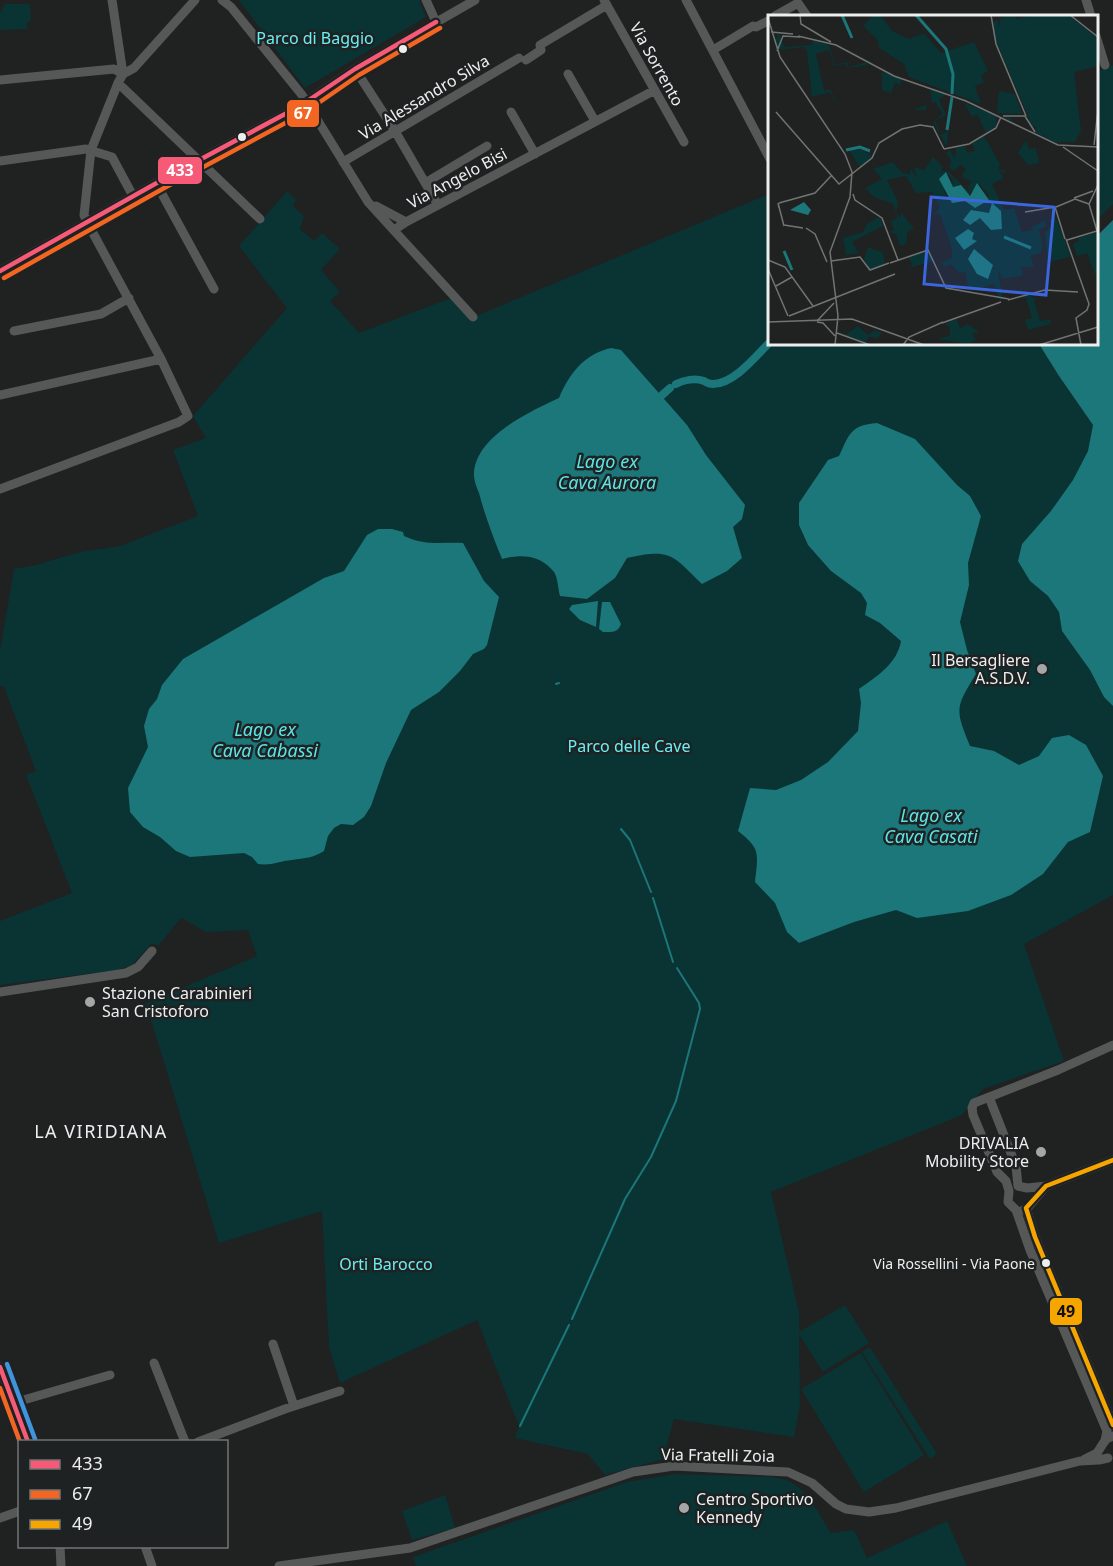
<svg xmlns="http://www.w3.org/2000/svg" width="1113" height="1566" font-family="'Noto Sans',sans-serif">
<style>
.green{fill:#0a3334}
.water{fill:#1b7779}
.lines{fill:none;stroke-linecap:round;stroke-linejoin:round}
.stream{stroke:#1b7779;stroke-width:2}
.canal{stroke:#1b7779;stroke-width:8}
.minor{stroke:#565757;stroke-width:9}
.bus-1-casing{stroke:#1f2222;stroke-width:9}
.bus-2-casing{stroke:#1f2222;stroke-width:9}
.bus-3-casing{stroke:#1f2222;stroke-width:9}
.bus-4-casing{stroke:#1f2222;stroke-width:9}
.bus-1{stroke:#f75a77;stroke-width:4.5}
.bus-2{stroke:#f26522;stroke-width:4.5}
.bus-3{stroke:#f7a600;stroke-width:4.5}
.bus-4{stroke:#4094de;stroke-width:4.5}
.bus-dot{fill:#edefef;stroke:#1f2222;stroke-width:2}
.poi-dot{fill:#a5a7a7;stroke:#1f2222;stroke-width:2}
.labels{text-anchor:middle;stroke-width:5;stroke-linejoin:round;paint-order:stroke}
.bus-label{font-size:14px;fill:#edefef;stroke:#1f2222;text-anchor:end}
.park-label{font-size:16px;fill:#6aeff2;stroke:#1f2222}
.street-label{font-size:16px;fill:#edefef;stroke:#1f2222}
.poi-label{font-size:16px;fill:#edefef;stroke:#1f2222;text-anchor:end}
.water-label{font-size:18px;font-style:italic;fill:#5de4e7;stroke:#1f2222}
.neighbourhood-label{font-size:18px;letter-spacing:1.5px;fill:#edefef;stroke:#1f2222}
.inset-river{fill:none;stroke:#1b7779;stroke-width:3}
.inset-road{fill:none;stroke:#727373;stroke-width:1.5}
.view{fill:#3c66db;fill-opacity:0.15;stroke:#3c66db;stroke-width:3}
.inset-edge{fill:none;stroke:#edefef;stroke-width:3}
.line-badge{stroke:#1f2222;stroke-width:2}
.badge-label{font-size:16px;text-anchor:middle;font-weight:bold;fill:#fff}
.pale-badge-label{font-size:16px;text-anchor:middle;font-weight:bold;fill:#111}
</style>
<rect width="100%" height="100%" fill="#202121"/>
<!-- green -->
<path class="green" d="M239,0H419L426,17L305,88Z
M5,4H30L31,21L27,22V29L0,30V13Z
M1113,65V204L1097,220V72Z
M287,191L296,200L293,206L304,216L300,229L314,241L322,233L340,249L321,270L340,292L330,301L359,333L451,298L471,318L769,194L770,344H1039L1059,376L1093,425C1091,434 1091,445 1087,453C1073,487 1048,518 1022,544L1030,581L1048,596L1059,612L1062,631L1090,670L1104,697L1113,706V895L1024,944L1064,1061L983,1089L962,1115L771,1192L799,1313V1332L845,1305L869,1343L823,1372L799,1334L800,1405L794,1437L674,1419L663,1459L605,1475L588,1454L515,1438L519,1426L477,1320L340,1383L329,1347L322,1211L219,1243L153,1026L144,1004L257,956L248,930L206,932L181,918L158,946L152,943L132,965L118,970L0,985V921L72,893L26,775L36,771L4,687L0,686V651L14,569L36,565L80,552L120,546L198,516L173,450L206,438L193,416L287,308L239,246Z
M870,1347L937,1454L930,1459L862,1352Z
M861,1353L924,1455L864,1492L801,1389Z
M675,1474L772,1477C779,1479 788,1479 794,1484C810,1494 821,1518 831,1533L854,1530L867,1558L947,1521L967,1566H416L413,1557L627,1482Z
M445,1495L455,1528L412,1540L402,1511Z"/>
<!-- water -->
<path class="water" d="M1113,220V706L1104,697L1090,670L1062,631L1059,612L1048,596L1030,581L1018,561L1022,544L1051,511L1073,480L1088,451L1093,425L1059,376L1039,344H1096L1097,236Z
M611,348L621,350L687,425L706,455L745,505L742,519L733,527L742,558L727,571L702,584C672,555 671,548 627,558L615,578L587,599L560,596C558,589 558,578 554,572C540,554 521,554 502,559C493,537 485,516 479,493C477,488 474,481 474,475C474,437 529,412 559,398C569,374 584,354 611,348Z
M877,423L915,439L957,485L970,496L981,516L968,563L969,585L960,622L967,650L976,674C955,708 955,709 970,746L994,751L1019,765L1039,756L1052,738L1069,735L1086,745L1103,776L1090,832L1068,842L1043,874L1011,895L968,911L917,918L896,910L854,922L799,943L787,932L775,903L755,882C758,853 761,849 738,831L750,788L776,790L801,780L828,762L858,731L861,703L859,689C877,676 897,664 901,641L880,623L865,615L867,603L861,593L831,571L808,545L799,525V503L828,460L839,456C849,435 850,425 877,423Z
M378,529H392L403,532L404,536C426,546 440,542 463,543L484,581L499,597L487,645L484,649L473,654L460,671L439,692L411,710L386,763L371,806L364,817L353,825L341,824L334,828L328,836L324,851C313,858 305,858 292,860C280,861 271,866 258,864L252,857L244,853L190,857L176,851L160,837L143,827L130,812L128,788L148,747L144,726L149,709L157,699L162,685L183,659L324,578L344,571L367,535Z
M598,601L596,627L580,620L569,609L572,605Z
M602,602H610L621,624C618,633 612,632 603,632L599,629Z"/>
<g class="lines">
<!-- stream -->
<path class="stream" d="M556,684L559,683
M621,829L630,840L651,892
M653,898L673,962
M572,1319L625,1199L651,1157L676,1101L700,1009L699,1003L677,968
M520,1426L569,1325"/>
<!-- canal -->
<path class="canal" d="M676,384C684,380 695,378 704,381C708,383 708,384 713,384C734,384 756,356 770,342
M661,396L670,388"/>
<!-- minor -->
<path class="minor" d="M112,0L123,74
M222,0L231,7L302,95L368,202L473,317
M426,0L436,22
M604,0L684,142
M686,0L770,159
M1086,0L1091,16
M775,16L798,3L807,16
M1096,36L1105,65
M713,50L753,26L756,27L770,20
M526,60L541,50L540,45L607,5
M355,69L395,131L438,205
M568,74L595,121
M0,80L114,69L123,74
M118,83L260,219
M511,112L535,154
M0,161L86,149L112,157L133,196
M343,162L519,58
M156,183L214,289
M425,183L487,146
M376,206L406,222
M394,230L406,222L655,90
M0,271L162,180L300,106L355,69L475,0
M14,331L101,314L129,298
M0,395L161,359
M0,489L179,422L188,416L161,359L87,222L84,215L85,206L91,150L118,83L123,74L134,68L195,0
M0,992L126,973L138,967L152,951
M989,1097L1016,1166L1018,1186
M1018,1186L1027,1188L1046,1186L1113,1160
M1009,1191L1008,1202L1016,1210L1030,1250L1107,1431L1105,1441
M1009,1191L1006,1181L997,1172L973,1115L972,1108L974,1103L1058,1070L1113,1045
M1026,1208L1035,1237L1113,1425
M1023,1210L1028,1207L1046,1186
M273,1344L294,1406
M154,1363L185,1442
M0,1367L28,1442
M13,1403L110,1375
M198,1442L285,1409L340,1391
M1085,1459L1097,1453L1106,1439L1113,1436
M0,1518L20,1511
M60,1546L61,1566
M145,1546L152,1566
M279,1566L410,1548L633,1472L674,1466L788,1472L812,1483L836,1504L846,1509L869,1512L896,1508L1080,1461L1099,1460L1108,1458"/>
<!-- bus-1 casing -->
<g class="bus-1-casing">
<path id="bus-1" d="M0,271L162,180L300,106L355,69L436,22
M0,1367L28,1442"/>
</g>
<!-- bus-2 casing -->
<g class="bus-2-casing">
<path id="bus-2" d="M4,278L166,187L304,113L359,75L440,28
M0,1388L20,1442"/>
</g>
<!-- bus-3 casing -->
<g class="bus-3-casing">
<path id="bus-3" d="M1113,1160L1046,1186L1026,1208L1035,1237L1113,1425"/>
</g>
<!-- bus-4 casing -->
<g class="bus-4-casing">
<path id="bus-4" d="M7,1364L35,1439"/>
</g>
<!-- bus-1 -->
<use href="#bus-1" class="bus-1"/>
<!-- bus-2 -->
<use href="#bus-2" class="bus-2"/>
<!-- bus-3 -->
<use href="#bus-3" class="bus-3"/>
<!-- bus-4 -->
<use href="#bus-4" class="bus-4"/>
</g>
<!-- markers -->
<g class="bus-dot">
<circle cx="403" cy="49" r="5"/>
<circle cx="242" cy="137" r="5"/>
<circle cx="1046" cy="1263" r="5"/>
</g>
<g class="poi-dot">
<circle cx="1042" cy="669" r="6"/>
<circle cx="90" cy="1002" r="6"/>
<circle cx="1041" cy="1152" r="6"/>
<circle cx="684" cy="1508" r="6"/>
</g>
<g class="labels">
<!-- bus labels -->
<g class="bus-label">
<text x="1035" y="1269">Via Rossellini - Via Paone</text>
</g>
<!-- park labels -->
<g class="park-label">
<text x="315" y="44">Parco di Baggio</text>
<text x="629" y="752">Parco delle Cave</text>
<text x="386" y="1270">Orti Barocco</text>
</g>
<!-- street labels -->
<g class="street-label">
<text transform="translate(657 64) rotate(61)" y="6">Via Sorrento</text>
<text transform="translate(424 97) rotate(-31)" y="6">Via Alessandro Silva</text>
<text transform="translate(457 178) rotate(-28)" y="6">Via Angelo Bisi</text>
<text transform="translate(718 1455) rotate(1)" y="6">Via Fratelli Zoia</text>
</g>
<!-- poi labels -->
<g class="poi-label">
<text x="1030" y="666">Il Bersagliere<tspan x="1030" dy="18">A.S.D.V.</tspan></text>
<text x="102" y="999" text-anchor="start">Stazione Carabinieri<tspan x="102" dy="18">San Cristoforo</tspan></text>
<text x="1029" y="1149">DRIVALIA<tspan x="1029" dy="18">Mobility Store</tspan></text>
<text x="696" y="1505" text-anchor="start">Centro Sportivo<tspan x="696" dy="18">Kennedy</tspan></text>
</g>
<!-- water labels -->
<g class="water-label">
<text x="607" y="468">Lago ex<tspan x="607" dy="21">Cava Aurora</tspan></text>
<text x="265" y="736">Lago ex<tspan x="265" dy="21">Cava Cabassi</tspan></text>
<text x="931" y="822">Lago ex<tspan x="931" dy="21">Cava Casati</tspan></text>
</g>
<!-- neighbourhood labels -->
<g class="neighbourhood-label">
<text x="101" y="1138">LA VIRIDIANA</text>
</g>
</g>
<!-- overview -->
<g transform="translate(768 15)">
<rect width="330" height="330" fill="#202121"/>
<path d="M105,0H112L124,16L141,24L156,18L173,38L206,27L220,56L213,60L216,67L207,71L213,89L141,62L136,49L111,33L110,25L95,11ZM244,0L250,4L261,0H300L330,23V51L306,57L313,115L307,127H287L268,118V111L265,112L255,102H242L245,107L235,102L254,101L258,103L262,106L225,19L226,6L230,5L231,13L232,3ZM11,16L16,32L43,30L45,25L61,30L67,50L79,47L81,52L98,47L100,50L88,52L79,53L78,49L66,51L61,35L48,39L56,75H63L70,92L62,77L44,82L39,36L35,32L11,35L6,28ZM114,57L134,64L132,70L127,68L123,78L114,75ZM162,74L178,80L171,85L178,100L167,106L173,120L180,116L179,132L165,107L175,99L167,87L158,89V95H145L164,87ZM231,76L247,79L254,99L229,98ZM196,88L228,100V111L218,118L209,99L204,102ZM216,121L232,149L230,156L237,154V158L232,157L236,163L224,169L236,195L246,193L254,217L265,215L264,212L276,205L278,211L271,215L275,232L272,238L263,241L266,252H253L255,260L235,264L230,256L235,284H231L226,269L209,274L200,272L197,257L192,258L182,249L177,252L173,248L184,243V234L172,199H165L172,193L164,177L148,178L138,161L119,165L130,187L128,197L125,189L106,182L97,173L114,164L105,154L125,147L134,158L142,159L143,153L149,164L146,152L156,155L165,142L175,152L173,156L181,157L202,178L200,172L204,167L193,161L198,154L192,150L187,156L181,153L183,145L178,138L182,135L187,143L188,133L197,131L199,138L207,136L204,128ZM178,157L185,165L184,171H193L200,181L210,168L221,180L218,187L207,193L198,187L181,184L176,177ZM258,125L261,134L268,133L271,148L260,150L250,138ZM92,133L105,142L92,152L80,134ZM133,197L146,214L140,216L138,229L132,231L128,219L120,217L126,215L123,206L129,203L128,198L133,203ZM112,201L115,211L84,227L91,238L78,240L75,223L95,217L99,209ZM288,203L303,242L280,247L277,218L284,211L281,205ZM330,217V258L327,259L319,238L309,241L305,229L311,226L310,223ZM100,232L115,238L117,251L101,255L96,244ZM160,236L165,246L139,254L145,250L140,242ZM261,280L269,285L266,286L271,303L274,306L282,304L283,309L260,315L257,305L264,303L258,283H251ZM188,303L192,313L200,309L211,317L204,319L208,324L201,329L170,324L182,320L181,311L176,310ZM90,311L100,320L108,315L114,318L110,323L100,322L98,328L77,320Z" fill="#0a3334" fill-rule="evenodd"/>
<path d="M178,157L185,172L193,170L202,181L209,168L221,185L207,193L197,186L184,188L171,164ZM36,187L43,195L40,200L22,195ZM224,188L233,196L234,214L223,215L212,203L202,210L195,205L203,195L221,198ZM200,214L206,218L204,224L209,226L196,235L187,223ZM206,234L225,250L220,264L209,259L200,244Z" fill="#1b7779"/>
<path class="inset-river" d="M74,0L84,23M148,0L178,34L185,59L184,79M179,115L184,82M78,135L92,132L102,136M236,222L263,233M16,236L24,255"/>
<path class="inset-road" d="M32,0L33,9L63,27M223,0L228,29L258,101M302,0L330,22M0,3L12,42L77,139L84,157L82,182L62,237L70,301L67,330M3,17L25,19M30,21L68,30L126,61L198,86L290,130L330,132M9,36L15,21L32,22M8,97L71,169L104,143L111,128L134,114L152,110L165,112L176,134M235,101H257L267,117M326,130L330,95M295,132L330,156M176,134L201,129L228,113L233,102M85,179L87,185L114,203L130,245M306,183L325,176M11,188L47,178L63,161M287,192L297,224M288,192L307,184L321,189L330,170M11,193L10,188L16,211M257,197L287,192M16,210L35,213M38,213L47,219L59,247M298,224L321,289L319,295L308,303L313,330M299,225L329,216L321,189M0,245L17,252L45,291M63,246L92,242L102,255L121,248M122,248L160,235L178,273L241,284M0,254L20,301M8,271L24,262M240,285L277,275L310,277M21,301L127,259M49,306L66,288M0,307L84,304L156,330M49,307L55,308L67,321M174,308L233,287M69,318L102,330M135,330L141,322L175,307M271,330L330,312"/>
<path class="view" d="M163,182L286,192L278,280L156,269Z"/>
<rect width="330" height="330" class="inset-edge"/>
</g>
<g class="line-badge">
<rect x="286" y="99" width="34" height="29" rx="6" fill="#f26522"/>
<rect x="157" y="156" width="46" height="29" rx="6" fill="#f75a77"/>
<rect x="1049" y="1297" width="34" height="29" rx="6" fill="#f7a600"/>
</g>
<g class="badge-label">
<text x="303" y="119">67</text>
<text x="180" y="176">433</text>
</g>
<g class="pale-badge-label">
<text x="1066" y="1317">49</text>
</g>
<!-- legend -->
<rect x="18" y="1440" width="210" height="108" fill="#1f2222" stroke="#717474" stroke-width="1.5"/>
<rect x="30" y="1460" width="30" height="9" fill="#f75a77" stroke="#717474" stroke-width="1.5"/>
<text x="72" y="1470" font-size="18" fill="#edefef">433</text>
<rect x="30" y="1490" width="30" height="9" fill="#f26522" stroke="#717474" stroke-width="1.5"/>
<text x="72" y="1500" font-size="18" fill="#edefef">67</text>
<rect x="30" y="1520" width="30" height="9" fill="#f7a600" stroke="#717474" stroke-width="1.5"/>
<text x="72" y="1530" font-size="18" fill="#edefef">49</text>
</svg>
